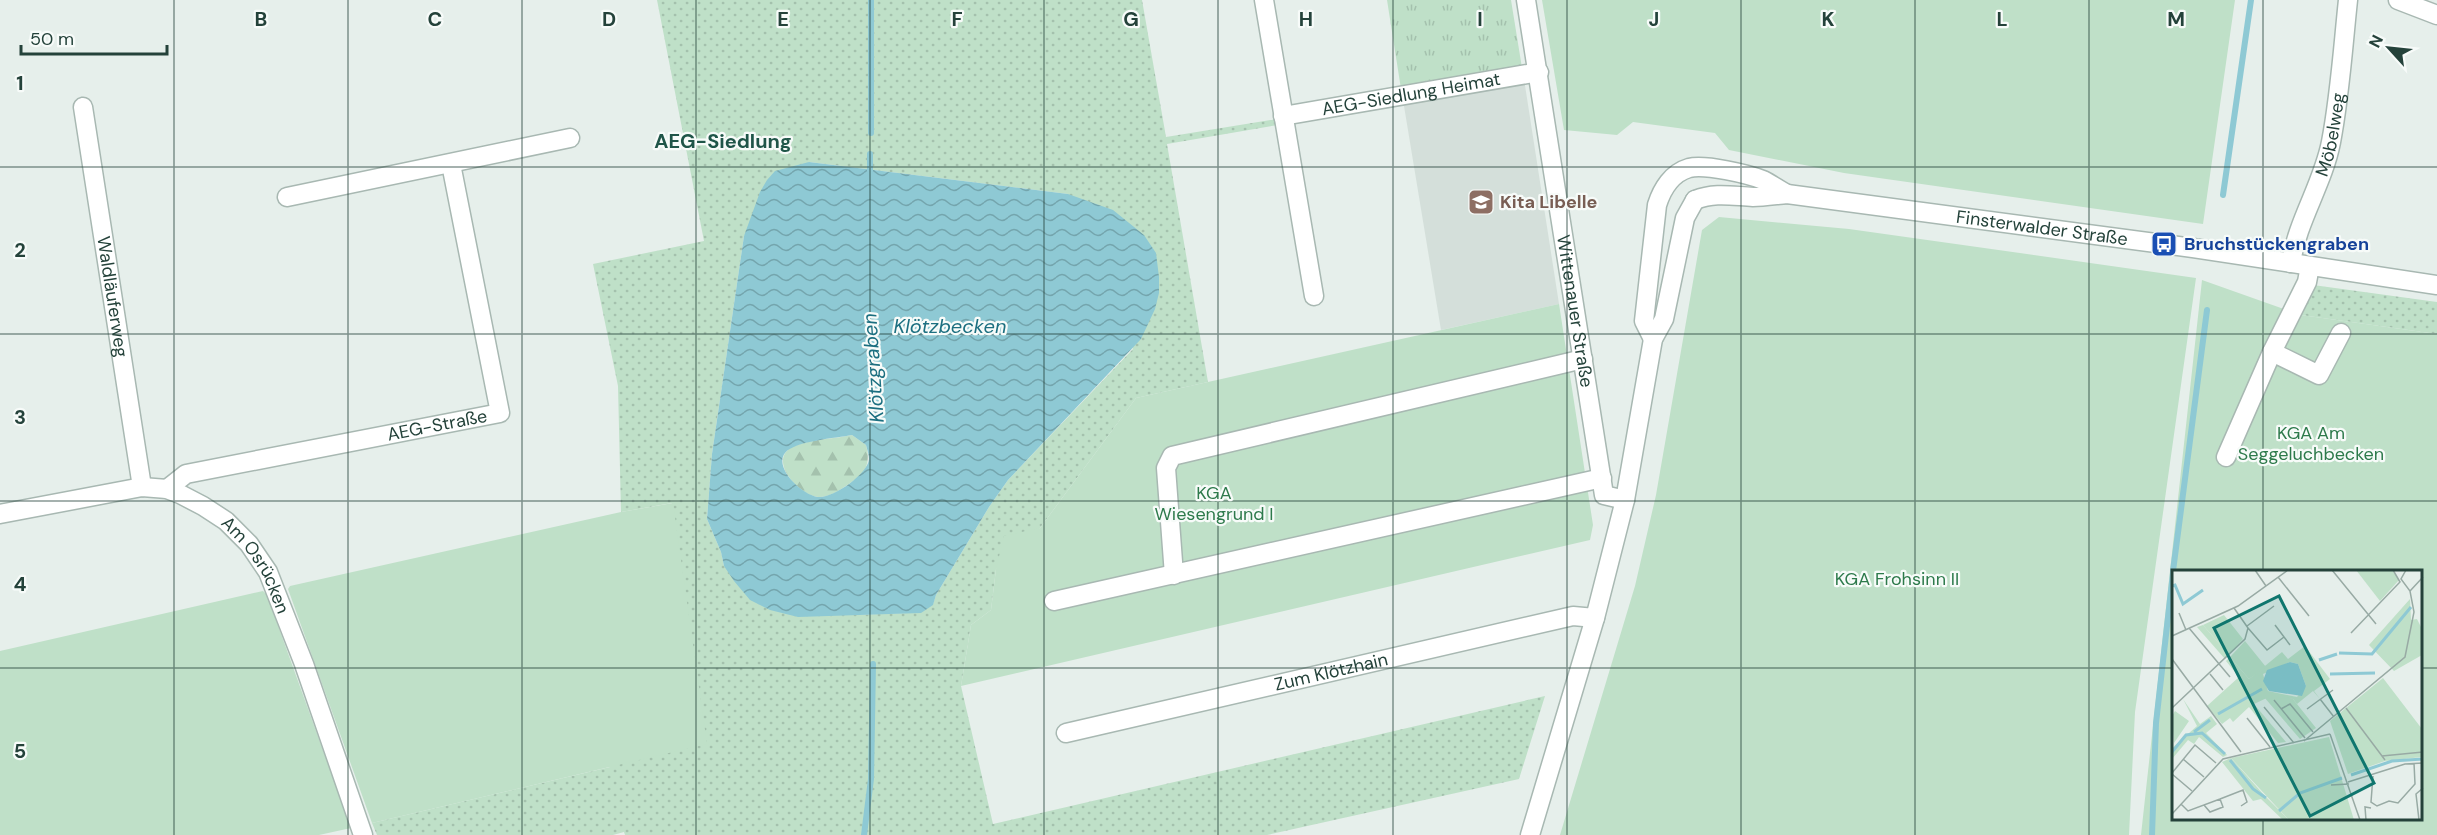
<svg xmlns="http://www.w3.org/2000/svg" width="2437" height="835" font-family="'DM Sans',sans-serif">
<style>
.built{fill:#d4dfda}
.grass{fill:url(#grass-tufts)}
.forest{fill:url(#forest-firs)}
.park{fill:url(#park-dots);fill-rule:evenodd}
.garden{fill:#bfe0c8;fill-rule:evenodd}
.water{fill:url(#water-waves);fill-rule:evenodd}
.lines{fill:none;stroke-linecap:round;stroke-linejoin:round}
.stream{stroke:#8ec9d4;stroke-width:6}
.minor-casing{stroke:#a8b8b2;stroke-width:21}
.minor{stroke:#fff;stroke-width:18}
.grid{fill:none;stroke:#24423a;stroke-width:1.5;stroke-opacity:0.55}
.labels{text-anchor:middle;stroke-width:4.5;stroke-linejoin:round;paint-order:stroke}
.street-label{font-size:18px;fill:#24423a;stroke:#f7fbf9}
.education-label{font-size:18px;font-weight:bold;fill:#785e54;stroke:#f7fbf9;text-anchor:start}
.transit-label{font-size:18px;font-weight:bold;fill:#164399;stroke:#f7fbf9;text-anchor:start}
.park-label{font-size:18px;fill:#2d7a4b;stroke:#f7fbf9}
.neighbourhood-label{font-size:20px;font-weight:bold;fill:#1f5548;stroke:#f7fbf9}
.water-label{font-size:20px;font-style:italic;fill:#1c6f80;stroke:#f7fbf9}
.inset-river{fill:none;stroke:#8ec9d4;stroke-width:3}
.inset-road{fill:none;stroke:#98aaa4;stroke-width:1.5}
.view{fill:#0f766e;fill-opacity:0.15;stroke:#0f766e;stroke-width:3}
.inset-edge{fill:none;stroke:#24423a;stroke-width:3}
.grid-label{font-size:20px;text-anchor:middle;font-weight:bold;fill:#24423a;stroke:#f7fbf9;stroke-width:4.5;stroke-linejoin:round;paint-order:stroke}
</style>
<defs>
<pattern id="grass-tufts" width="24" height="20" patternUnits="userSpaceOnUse" patternTransform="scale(1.5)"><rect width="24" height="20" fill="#bfe0c8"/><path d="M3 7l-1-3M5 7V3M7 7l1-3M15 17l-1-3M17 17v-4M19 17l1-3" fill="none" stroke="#a4c1ad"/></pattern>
<pattern id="forest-firs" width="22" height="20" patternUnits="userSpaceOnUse" patternTransform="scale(1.5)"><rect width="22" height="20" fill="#bfe0c8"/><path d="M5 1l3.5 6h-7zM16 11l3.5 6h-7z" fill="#a4c1ad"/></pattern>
<pattern id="park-dots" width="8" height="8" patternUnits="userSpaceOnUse" patternTransform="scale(1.5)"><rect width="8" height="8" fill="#bfe0c8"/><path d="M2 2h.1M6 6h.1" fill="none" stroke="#a4c1ad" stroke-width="1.8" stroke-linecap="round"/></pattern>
<pattern id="water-waves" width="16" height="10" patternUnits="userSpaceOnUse" patternTransform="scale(1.5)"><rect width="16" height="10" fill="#8ec9d4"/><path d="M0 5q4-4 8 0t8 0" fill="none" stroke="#74a5ad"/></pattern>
</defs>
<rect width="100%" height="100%" fill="#e6efeb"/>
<!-- built -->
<path class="built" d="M1524,79L1559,304L1441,330L1403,100Z"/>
<!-- grass -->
<path class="grass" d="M1387,0H1511L1522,68L1401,89Z"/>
<!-- forest -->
<path class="forest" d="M852,435L866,445C870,460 868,472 853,481C844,487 832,497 820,497C799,497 763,456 797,445C814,439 834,439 852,435Z"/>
<!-- park -->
<path class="park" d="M657,0H1142L1166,137L1277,119L1278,125L1167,144L1208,382L1136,398L1040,528L996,569L991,610L971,625L961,686L993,824L1545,696L1519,779L1267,835H625L624,832L613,835H377L372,823L610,767L672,503L621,512L618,386L593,264L704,241ZM809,162L1068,194L1133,349L1008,480L989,507L936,595L933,604L906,613L852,615L724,566L721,552L707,519L712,454L744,236Z
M2313,285L2437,302V334L2301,315Z"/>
<!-- garden -->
<path class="garden" d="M1542,0H2235L2203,224L1844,173L1729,150L1715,133L1633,122L1617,135L1564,130Z
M1719,217L1849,229L2196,278L2135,712L2129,835H1560L1635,586L1656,495L1702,230Z
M2202,280L2301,315L2437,334V835H2141ZM2173,571H2420V818H2173Z
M1559,304L1593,525L1590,540L961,686L971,625L991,610L996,569L1004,536L1040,528L1136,398Z
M673,503L707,744L372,823L288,589L290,586L621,512Z
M263,591L267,595L351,828L319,835H0V651Z"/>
<!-- water -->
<path class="water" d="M809,162L1068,194L1113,210L1144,235L1156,253L1159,277V293L1155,309L1141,339L1008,480L989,507L936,595L933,605L921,613L798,617L770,610L750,600L734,581L724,566L721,552L707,519L712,454L744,236L760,192L767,180L775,171ZM852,435L866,445C867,449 869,455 869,459C868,474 834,497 820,497C804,497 773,468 785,453C794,441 837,438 852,435Z"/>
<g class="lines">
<!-- stream -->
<path class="stream" d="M871,133V0
M870,154V177
M2223,195L2251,0
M2173,571L2207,310
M864,835L871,779L873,664
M2152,835L2156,723L2173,573"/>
<!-- minor casing -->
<g class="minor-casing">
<g id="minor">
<path d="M1264,0L1314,296"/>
<path id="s1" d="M1526,0L1604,495L1625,500"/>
<path d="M2398,0L2437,15"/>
<path id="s2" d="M83,107L142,487"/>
<path id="s3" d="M1283,116L1539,72"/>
<path d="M287,197L570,138"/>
<path id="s4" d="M1695,200C1715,192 1732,196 1753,197C1764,197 1776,195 1787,194L2193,248L2437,285"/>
<path id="s5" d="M2291,263C2297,221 2323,184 2331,142C2340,95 2343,47 2348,0"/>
<path d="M1653,339L1644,321L1657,205C1662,189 1672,173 1689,168C1705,164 1748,174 1763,180C1771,184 1779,190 1787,194"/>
<path d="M2272,352L2319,375L2341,333"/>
<path d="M2226,457L2272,352L2307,282L2310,266"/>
<path id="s6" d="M167,489L186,474L500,413L451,164"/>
<path id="s7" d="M0,514L142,487L167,489L180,494L203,506L226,521L249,544L268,572L304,664L363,835"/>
<path d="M1174,575L1166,468L1172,456L1583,359"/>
<path d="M1054,601L1602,478"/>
<path id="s8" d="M1066,733L1573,616L1595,618"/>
<path d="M1530,835L1595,618L1625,500L1653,339L1664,319L1685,218L1695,200"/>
</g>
</g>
<!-- minor -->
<use href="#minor" class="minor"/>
</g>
<!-- grid -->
<path class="grid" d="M174,0V835M348,0V835M522,0V835M696,0V835M870,0V835M1044,0V835M1218,0V835M1393,0V835M1567,0V835M1741,0V835M1915,0V835M2089,0V835M2263,0V571M0,167H2437M0,334H2437M0,501H2437M0,668H2173M2420,668H2437M2263,818V835"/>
<!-- icons -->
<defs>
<g id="school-square" transform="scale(1.35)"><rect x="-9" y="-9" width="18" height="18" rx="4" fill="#8d6e63" stroke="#f7fbf9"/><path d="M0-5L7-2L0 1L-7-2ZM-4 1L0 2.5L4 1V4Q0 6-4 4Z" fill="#fff"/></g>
<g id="bus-square" transform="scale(1.35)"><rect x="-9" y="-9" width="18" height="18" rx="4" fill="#1a4fb4" stroke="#f7fbf9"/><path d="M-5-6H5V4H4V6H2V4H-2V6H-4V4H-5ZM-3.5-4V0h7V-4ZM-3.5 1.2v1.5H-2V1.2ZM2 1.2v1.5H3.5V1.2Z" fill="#fff"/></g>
</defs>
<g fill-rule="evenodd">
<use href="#school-square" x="1481" y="202"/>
<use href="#bus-square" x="2164" y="244"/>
</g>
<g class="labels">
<!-- street labels -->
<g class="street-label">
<text dy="6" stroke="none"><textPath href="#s3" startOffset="130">AEG-Siedlung Heimat</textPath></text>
<text dy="6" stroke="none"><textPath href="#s5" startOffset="135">Möbelweg</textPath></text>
<text dy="6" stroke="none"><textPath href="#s4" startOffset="350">Finsterwalder Straße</textPath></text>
<text dy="6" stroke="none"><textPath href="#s2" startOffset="192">Waldläuferweg</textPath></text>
<text dy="6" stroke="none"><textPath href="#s1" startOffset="315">Wittenauer Straße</textPath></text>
<text dy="6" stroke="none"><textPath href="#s6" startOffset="280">AEG-Straße</textPath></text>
<text dy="6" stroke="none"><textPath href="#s7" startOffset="291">Am Osrücken</textPath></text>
<text dy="6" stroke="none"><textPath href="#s8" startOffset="272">Zum Klötzhain</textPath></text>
</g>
<!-- education labels -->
<g class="education-label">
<text x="1500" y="208">Kita Libelle</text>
</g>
<!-- transit labels -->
<g class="transit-label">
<text x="2184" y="250">Bruchstückengraben</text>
</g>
<!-- park labels -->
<g class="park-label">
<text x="2311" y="439">KGA Am<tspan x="2311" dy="21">Seggeluchbecken</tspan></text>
<text x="1214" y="499">KGA<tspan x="1214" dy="21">Wiesengrund I</tspan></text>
<text x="1897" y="585">KGA Frohsinn II</text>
</g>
<!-- neighbourhood labels -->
<g class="neighbourhood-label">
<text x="723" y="148">AEG-Siedlung</text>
</g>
<!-- water labels -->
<g class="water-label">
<text x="950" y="333">Klötzbecken</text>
<text transform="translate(873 368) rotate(-94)" y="7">Klötzgraben</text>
</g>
</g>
<!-- overview -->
<g transform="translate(2172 570)">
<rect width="250" height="250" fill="#e6efeb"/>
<path d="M238,29L239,50L245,49L250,59V85L222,101L197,75Z" fill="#bfe0c8"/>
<path d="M184,0H220L227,10L208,31Z" fill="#bfe0c8"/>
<path d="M31,55L57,85L53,89L25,57ZM133,76L158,109L142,121L148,129L141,121L125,134L121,129L99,126L82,134L114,172L106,173L77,137L61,152L58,148L50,154L35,136L67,107L54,91L58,87L77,109L110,82L116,89ZM118,92L126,94L134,116L125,127L96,121L91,104ZM11,129L28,154L39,146L45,154L34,163L55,185L51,187L27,167L22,174L16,170L0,189V178L25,156ZM59,188L93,226L117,250H111L89,229L81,231L50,192Z" fill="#bfe0c8" fill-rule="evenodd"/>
<path d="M52,45L71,69L57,85L31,55ZM73,71L94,97L77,109L58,87ZM211,108L250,159V187L213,191L176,204L158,151ZM105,124L121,129L144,158L128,169L92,127ZM3,141L17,151L2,173L0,146ZM157,167L182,250H117L59,188Z" fill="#bfe0c8"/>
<path d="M118,92L126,94L134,116L130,126L97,121L91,111L95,100Z" fill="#8ec9d4"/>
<path class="inset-river" d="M0,16L3,15L11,34L31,20M167,83L200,84L239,37M147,90L165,84M158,104L203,103M46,144L90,119M22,162L38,150M0,182L14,165L30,163L53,184M58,190L81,219L94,228M179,205L220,191L251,189M107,241L128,223L170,208"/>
<path class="inset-road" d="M83,0L94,16M160,0L204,54M106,7L137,46M238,21L251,7M7,43L14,60M103,55L118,75M75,56L102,36M17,58L58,107M76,58L95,80L112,67M179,63L228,12L221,0M0,66L66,36L116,0M0,89L69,182M38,104L51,120M148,129L162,147M102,130L133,168M92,137L122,173M0,138L73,69L76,58L62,38M174,138L213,190M109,139L118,134L141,162M135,139L161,120M75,148L98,177M158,164L188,250M132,171L233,87L242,42L238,21L229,9L234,0M210,186L251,182M11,189L32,207M0,203L23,175L44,193M0,204L20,221M201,206L199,232L205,236L217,231L226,233L243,214L242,193M176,212L233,194L251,193M159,215L177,214M48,229L71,220L75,232L69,236M9,234L16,241L48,229L51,237L38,242L32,235M0,244L51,189L158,164M194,250L193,237L199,238M247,250L244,224L251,218"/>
<path class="view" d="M107,26L202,213L138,246L42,58Z"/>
<rect width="250" height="250" class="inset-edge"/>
</g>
<g class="grid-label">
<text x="261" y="26">B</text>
<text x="435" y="26">C</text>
<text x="609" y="26">D</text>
<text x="783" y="26">E</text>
<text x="957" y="26">F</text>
<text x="1131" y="26">G</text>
<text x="1306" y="26">H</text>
<text x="1480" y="26">I</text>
<text x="1654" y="26">J</text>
<text x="1828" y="26">K</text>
<text x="2002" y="26">L</text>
<text x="2176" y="26">M</text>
<text x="20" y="90">1</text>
<text x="20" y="257">2</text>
<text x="20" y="424">3</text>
<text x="20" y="591">4</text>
<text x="20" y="758">5</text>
</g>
<!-- north arrow -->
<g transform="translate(2389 48) rotate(297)" stroke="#f7fbf9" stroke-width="4.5" paint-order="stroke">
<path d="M0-4.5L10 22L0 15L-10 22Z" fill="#24423a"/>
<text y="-9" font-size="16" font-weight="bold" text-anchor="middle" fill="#24423a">N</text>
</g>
<!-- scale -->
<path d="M21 45v9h146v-9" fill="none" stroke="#24423a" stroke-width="3"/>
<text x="30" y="45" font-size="18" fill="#24423a" stroke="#f7fbf9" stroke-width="4.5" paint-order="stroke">50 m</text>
</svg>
